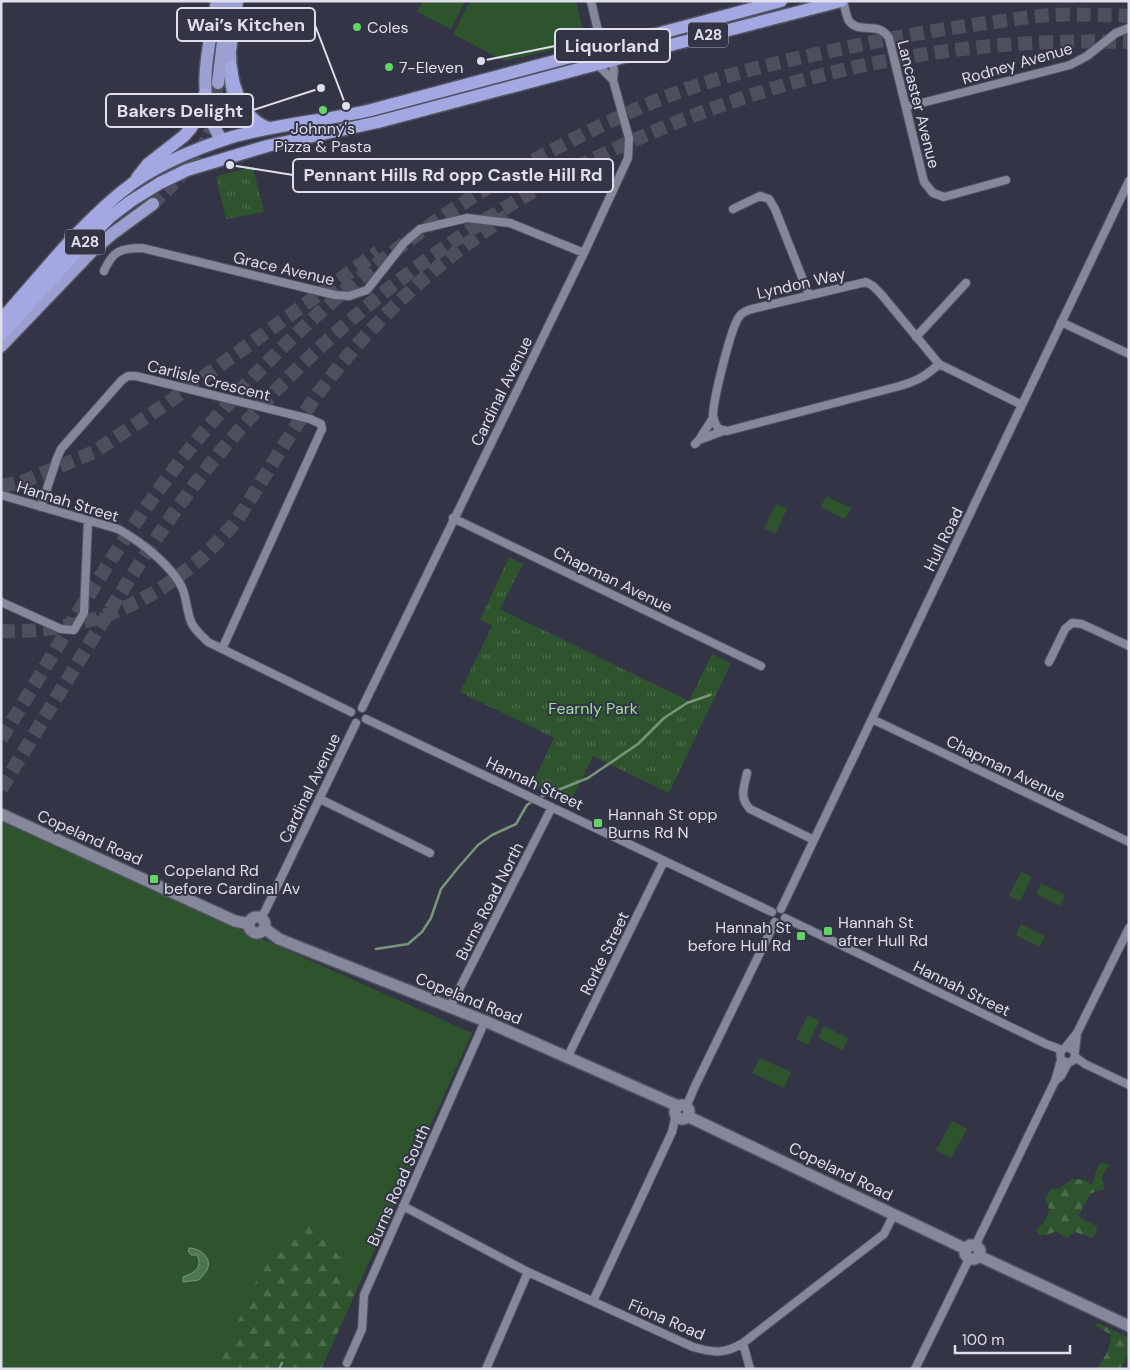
<svg xmlns="http://www.w3.org/2000/svg" width="1130" height="1370" font-family="'DM Sans',sans-serif">
<style>
.green{fill:#2e542e}
.forest{fill:url(#forest-firs)}
.park{fill:url(#park-tufts)}
.water{fill:#4d774d;stroke:#78967c}
.lines{fill:none;stroke-linecap:round;stroke-linejoin:round}
.stream{stroke:#78967c;stroke-width:2.5}
.primary-tunnel{stroke:#4d4e5e;stroke-width:12;stroke-dasharray:12 6;stroke-linecap:butt}
.motorway-tunnel{stroke:#4d4e5e;stroke-width:14;stroke-dasharray:14 7;stroke-linecap:butt}
.minor-casing{stroke:#515360;stroke-width:10}
.secondary-casing{stroke:#515360;stroke-width:14}
.primary-casing{stroke:#515360;stroke-width:15}
.trunk-casing{stroke:#515360;stroke-width:15}
.minor{stroke:#85879b;stroke-width:8}
.secondary{stroke:#85879b;stroke-width:11}
.primary{stroke:#9ca0d0;stroke-width:12}
.trunk{stroke:#a4a8e2;stroke-width:12}
.poi-dot{fill:#64d467;stroke:#333445;stroke-width:2}
.labels{text-anchor:middle;stroke-width:4;stroke-linejoin:round;paint-order:stroke}
.shield{fill:#333445;stroke:#abacb8;stroke-width:1}
.shield-label{font-size:15px;font-weight:bold;fill:#dedfea}
.poi-label{font-size:16px;fill:#dedfea;stroke:#333445;text-anchor:start}
.street-label{font-size:16px;fill:#dedfea;stroke:#333445}
.park-label{font-size:16px;fill:#9fdf9e;stroke:#333445}
.leader{fill:none;stroke:#dedfea;stroke-width:2}
.callout-dot{fill:#dedfea;stroke:#333445;stroke-width:2}
.callout{fill:#333445;stroke:#dedfea;stroke-width:2}
.callout-label{font-size:18px;text-anchor:middle;font-weight:bold;fill:#dedfea}
</style>
<defs>
<pattern id="forest-firs" width="22" height="20" patternUnits="userSpaceOnUse" patternTransform="scale(1.25)"><rect width="22" height="20" fill="#2e542e"/><path d="M5 1l3.5 6h-7zM16 11l3.5 6h-7z" fill="#4c6c4c"/></pattern>
<pattern id="park-tufts" width="24" height="20" patternUnits="userSpaceOnUse" patternTransform="scale(1.25)"><rect width="24" height="20" fill="#2e542e"/><path d="M3 7l-1-3M5 7V3M7 7l1-3M15 17l-1-3M17 17v-4M19 17l1-3" fill="none" stroke="#4c6c4c"/></pattern>
</defs>
<rect width="100%" height="100%" fill="#333445"/>
<!-- green -->
<path class="green" d="M423,1H465L451,29L417,12Z
M470,1H576L586,42L504,61L453,34Z
M826,496L851,508L845,519L821,507Z
M776,504L787,509L775,534L764,528Z
M1,822L472,1033L321,1369H1Z
M1021,872L1032,877L1020,901L1009,896Z
M1041,883L1065,895L1060,906L1036,894Z
M1021,924L1045,936L1040,947L1016,935Z
M808,1015L819,1021L808,1045L796,1039Z
M824,1026L848,1038L843,1050L818,1038Z
M760,1058L791,1072L784,1088L752,1073Z
M952,1121L967,1129L951,1158L936,1150Z"/>
<!-- forest -->
<path class="forest" d="M1102,1162L1109,1165C1101,1176 1101,1177 1105,1190H1100L1090,1194L1079,1215L1082,1219L1097,1226L1096,1232L1093,1238L1075,1232L1067,1238L1056,1231L1048,1235H1040L1035,1230C1045,1224 1054,1210 1045,1199L1051,1189L1060,1188L1073,1179L1085,1180L1092,1185L1098,1166Z
M313,1222L341,1259L355,1294L321,1369H218L252,1289L278,1238Z
M1098,1323L1129,1338V1353L1120,1369H1097C1104,1357 1112,1349 1110,1334L1094,1325Z"/>
<!-- park -->
<path class="park" d="M253,167L264,212L226,219L216,176Z
M509,557L523,564L500,609L689,701L712,654L731,663L669,793L593,756L570,803L532,785L554,738L460,692L492,626L480,620Z"/>
<!-- water -->
<path class="water" d="M189,1248C199,1248 213,1257 207,1270C205,1273 202,1277 199,1280L183,1282V1277C194,1273 203,1268 197,1255H191L188,1251Z"/>
<g class="lines">
<!-- stream -->
<path class="stream" d="M538,798L588,778L638,744L664,718L687,703L710,695
M376,949L408,944L422,932L431,918L441,889L457,869L478,845L492,835L516,824L527,805L533,801
M279,1369L282,1363"/>
<!-- primary-tunnel -->
<path class="primary-tunnel" d="M153,204C179,182 205,152 214,118C217,107 216,94 218,83"/>
<!-- motorway-tunnel -->
<path class="motorway-tunnel" d="M1,486L22,482L94,452L163,406L378,252
M1,631C97,634 177,593 237,520C269,471 297,419 333,374C382,312 441,259 507,216
M1,739C70,629 132,512 219,414C322,297 445,203 584,134C622,115 661,97 702,84C756,66 812,55 868,43C912,34 956,27 1001,21C1017,19 1034,16 1050,15C1077,14 1103,15 1129,16
M1,789C31,740 61,690 91,641C131,576 172,510 221,451C444,186 782,30 1129,42"/>
<!-- minor casing -->
<g class="minor-casing">
<path id="minor" d="M591,1L602,48
M843,1C845,7 846,16 849,21C860,35 878,20 889,38L924,182L933,193L944,197L1006,180
M597,64L613,80
M906,107L1070,65L1087,56L1116,33L1129,28
M733,209L760,196L769,199L775,209L809,295
M104,271C113,251 120,248 142,248L335,295L349,296L367,290L404,243L420,229L467,218L510,223L584,253
M1061,322L1129,354
M916,337L966,283
M939,364C925,377 915,382 896,387L727,431L719,429C715,425 714,421 713,415C713,401 731,327 739,317C743,311 749,310 756,308L866,282L873,286L881,294L939,364L1022,405
M699,440L713,418
M695,444L699,440L723,431
M1,495L118,529C140,541 174,567 183,590C187,601 187,614 192,624C196,631 202,636 208,642L351,712
M41,507L57,458L61,449L122,380L128,376H136L310,419L321,424L322,429L222,649
M453,518L761,666
M1,602L61,629L74,630L84,613L88,521
M1049,662L1065,629L1072,623L1082,624L1129,646
M362,708L584,253L628,158L629,138L613,80L614,71L612,60
M366,719L772,912
M872,719L1129,842
M747,773C744,788 739,797 750,809L814,840
M320,799L430,853
M781,909L1129,181
M260,918L265,911L356,723
M785,918L1046,1044L1062,1050
M450,1007L552,807
M1065,1048L1077,1033L1129,928
M568,1056L664,861
M1075,1057L1085,1064L1129,1085
M1061,1060L1068,1063L1074,1060L1077,1033
M1055,1081L1061,1076L1068,1063
M686,1107L695,1086L775,922
M403,1206L528,1272L693,1347C714,1353 725,1354 743,1343L884,1234L894,1214
M975,1246L1055,1081L1061,1060L1060,1052L1063,1049L1068,1047L1074,1051
M593,1301L672,1132L676,1115
M743,1343L750,1369
M347,1363L362,1329L364,1295L485,1021
M486,1369L528,1272
M915,1369L969,1259"/>
</g>
<!-- secondary casing -->
<g class="secondary-casing">
<path id="secondary" d="M1,814L235,921L249,924
M249 925a8 8 0 1 1 16 0a8 8 0 1 1-16 0Z
M264,928L279,939L485,1021L678,1106
M675 1112a7 7 0 1 1 14 0a7 7 0 1 1-14 0Z
M687,1116L966,1249
M966,1249L965,1254L969,1259H975L979,1256
M966,1249L970,1245L977,1246L980,1250L979,1256
M979,1256L1129,1326"/>
</g>
<!-- primary casing -->
<g class="primary-casing">
<path id="primary" d="M217,1C209,45 193,101 222,140
M218,83L228,1
M205,94C210,106 216,116 230,111L235,103L231,82L230,51L237,1
M1,346L92,251L112,234L153,204"/>
</g>
<!-- trunk casing -->
<g class="trunk-casing">
<path id="trunk" d="M231,67C233,90 245,121 269,128
M137,178L148,164L184,136L191,128L198,116L205,94
M1,320C41,275 85,218 133,183C160,164 198,148 229,138C275,124 324,121 371,110L781,1
M1,335L87,240L110,217L131,201L160,183L187,170L267,146L378,122L628,56L841,1"/>
</g>
<!-- minor -->
<use href="#minor" class="minor"/>
<!-- secondary -->
<use href="#secondary" class="secondary"/>
<!-- primary -->
<use href="#primary" class="primary"/>
<!-- trunk -->
<use href="#trunk" class="trunk"/>
</g>
<!-- markers -->
<g class="poi-dot">
<circle cx="357" cy="27" r="5"/>
<circle cx="389" cy="67" r="5"/>
<circle cx="323" cy="110" r="5"/>
<rect x="593" y="818" width="10" height="10" rx="2.5"/>
<rect x="149" y="874" width="10" height="10" rx="2.5"/>
<rect x="823" y="926" width="10" height="10" rx="2.5"/>
<rect x="796" y="931" width="10" height="10" rx="2.5"/>
</g>
<g class="labels">
<!-- shield labels -->
<g class="shield">
<rect x="688" y="22.5" width="40" height="25" rx="4"/>
<rect x="65" y="229.5" width="40" height="25" rx="4"/>
</g>
<g class="shield-label">
<text x="708" y="40">A28</text>
<text x="85" y="247">A28</text>
</g>
<!-- poi labels -->
<g class="poi-label">
<text x="367" y="33">Coles</text>
<text x="399" y="73">7-Eleven</text>
<text x="323" y="134" text-anchor="middle">Johnny's<tspan x="323" dy="18">Pizza &amp; Pasta</tspan></text>
<text x="608" y="820">Hannah St opp<tspan x="608" dy="18">Burns Rd N</tspan></text>
<text x="164" y="876">Copeland Rd<tspan x="164" dy="18">before Cardinal Av</tspan></text>
<text x="838" y="928">Hannah St<tspan x="838" dy="18">after Hull Rd</tspan></text>
<text x="791" y="933" text-anchor="end">Hannah St<tspan x="791" dy="18">before Hull Rd</tspan></text>
</g>
<!-- street labels -->
<g class="street-label">
<text transform="translate(1017 63) rotate(-16)" y="6">Rodney Avenue</text>
<text transform="translate(919 104) rotate(76)" y="6">Lancaster Avenue</text>
<text transform="translate(284 268) rotate(13)" y="6">Grace Avenue</text>
<text transform="translate(801 283) rotate(-13)" y="6">Lyndon Way</text>
<text transform="translate(209 380) rotate(14)" y="6">Carlisle Crescent</text>
<text transform="translate(501 391) rotate(-64)" y="6">Cardinal Avenue</text>
<text transform="translate(68 501) rotate(17)" y="6">Hannah Street</text>
<text transform="translate(943 539) rotate(-64)" y="6">Hull Road</text>
<text transform="translate(613 579) rotate(26)" y="6">Chapman Avenue</text>
<text transform="translate(1006 768) rotate(26)" y="6">Chapman Avenue</text>
<text transform="translate(535 783) rotate(25)" y="6">Hannah Street</text>
<text transform="translate(309 788) rotate(-64)" y="6">Cardinal Avenue</text>
<text transform="translate(90 837) rotate(24)" y="6">Copeland Road</text>
<text transform="translate(489 901) rotate(-63)" y="6">Burns Road North</text>
<text transform="translate(604 953) rotate(-64)" y="6">Rorke Street</text>
<text transform="translate(962 988) rotate(26)" y="6">Hannah Street</text>
<text transform="translate(469 998) rotate(22)" y="6">Copeland Road</text>
<text transform="translate(841 1171) rotate(26)" y="6">Copeland Road</text>
<text transform="translate(398 1185) rotate(-66)" y="6">Burns Road South</text>
<text transform="translate(667 1319) rotate(23)" y="6">Fiona Road</text>
</g>
<!-- park labels -->
<g class="park-label">
<text x="593" y="714">Fearnly Park</text>
</g>
</g>
<!-- callouts -->
<path class="leader" d="M346 106L315 25M481 61L555 46M321 88L253 110M230 165L293 175"/>
<g class="callout-dot">
<circle cx="346" cy="106" r="5"/>
<circle cx="481" cy="61" r="5"/>
<circle cx="321" cy="88" r="5"/>
<circle cx="230" cy="165" r="5"/>
</g>
<g class="callout">
<rect x="177" y="8" width="138" height="33" rx="5"/>
<rect x="555" y="29" width="115" height="33" rx="5"/>
<rect x="106" y="94" width="147" height="33" rx="5"/>
<rect x="293" y="159" width="320" height="33" rx="5"/>
</g>
<g class="callout-label">
<text x="246" y="31">Wai’s Kitchen</text>
<text x="612" y="52">Liquorland</text>
<text x="180" y="117">Bakers Delight</text>
<text x="453" y="181">Pennant Hills Rd opp Castle Hill Rd</text>
</g>
<!-- border -->
<rect width="1130" height="1370" fill="none" stroke="#dedfea" stroke-width="5"/>
<!-- scale -->
<path d="M955 1345v8h115v-8" fill="none" stroke="#dedfea" stroke-width="2.5"/>
<text x="962" y="1345" font-size="15" fill="#dedfea" stroke="#333445" stroke-width="4" paint-order="stroke">100 m</text>
</svg>
